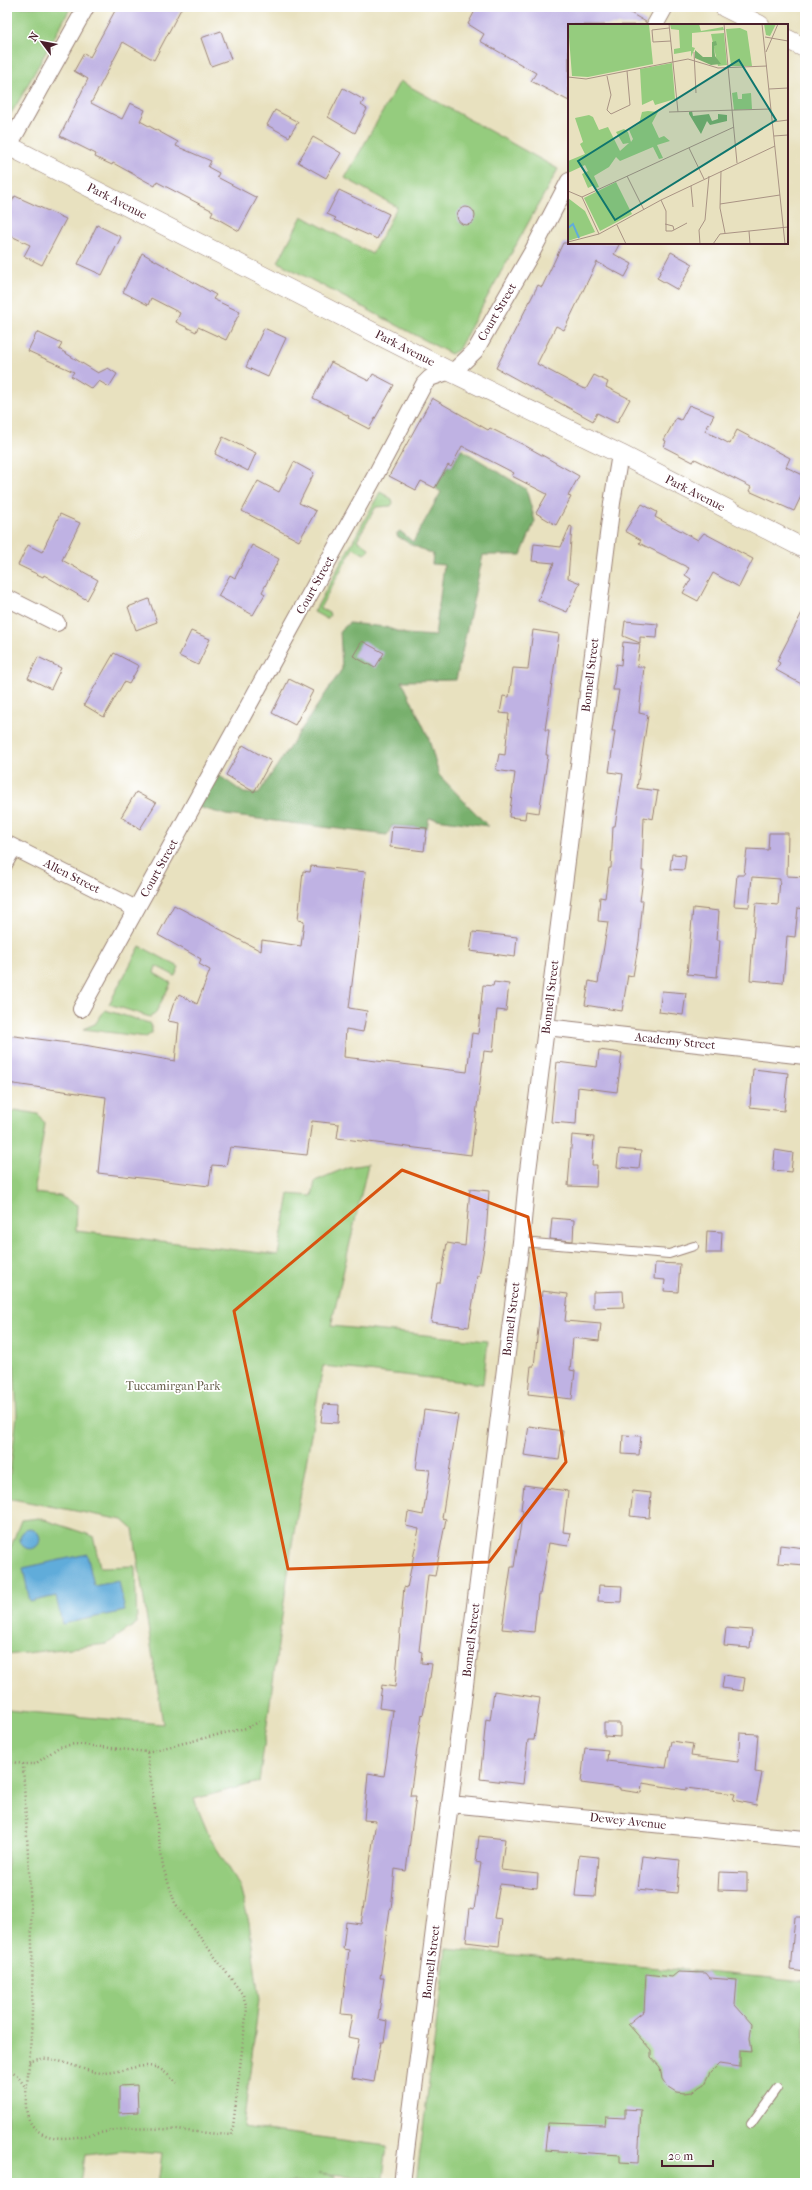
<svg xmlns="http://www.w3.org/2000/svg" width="812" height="2190" font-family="'IM FELL French Canon',serif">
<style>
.green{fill:#95cc7e;stroke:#707654}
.forest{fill:#78b06d;stroke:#61684c}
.water{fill:#61acda;stroke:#566682}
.building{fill:#bfb2e3}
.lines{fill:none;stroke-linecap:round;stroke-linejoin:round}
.service-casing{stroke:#998075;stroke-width:10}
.minor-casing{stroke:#998075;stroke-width:18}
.tertiary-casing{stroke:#998075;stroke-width:20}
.path{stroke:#998075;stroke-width:2.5;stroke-dasharray:1 3;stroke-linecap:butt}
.service{stroke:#fff;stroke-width:8}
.minor{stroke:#fff;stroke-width:16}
.tertiary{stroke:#fff;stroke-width:19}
.marked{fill:none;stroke:#d8530f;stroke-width:3;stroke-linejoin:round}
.labels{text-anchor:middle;stroke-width:3.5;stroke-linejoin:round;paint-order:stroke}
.street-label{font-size:12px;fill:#4a1f2b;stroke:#fff}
.park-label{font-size:12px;fill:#645c48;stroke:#fff}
.inset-river{fill:none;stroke:#61acda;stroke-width:2}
.inset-road{fill:none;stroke:#a99384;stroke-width:1}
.view{fill:#0f766e;fill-opacity:0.15;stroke:#0f766e;stroke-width:2}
.inset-edge{fill:none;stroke:#4a1f2b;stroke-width:2}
</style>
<rect width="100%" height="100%" fill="#fff"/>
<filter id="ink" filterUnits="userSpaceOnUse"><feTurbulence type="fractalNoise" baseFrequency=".025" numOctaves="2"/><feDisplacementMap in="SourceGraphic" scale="8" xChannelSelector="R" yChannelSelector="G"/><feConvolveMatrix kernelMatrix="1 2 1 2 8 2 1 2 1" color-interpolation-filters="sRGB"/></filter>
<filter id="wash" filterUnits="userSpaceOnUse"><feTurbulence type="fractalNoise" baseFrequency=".012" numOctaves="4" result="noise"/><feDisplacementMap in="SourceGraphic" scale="16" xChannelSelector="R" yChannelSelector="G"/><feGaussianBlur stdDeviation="0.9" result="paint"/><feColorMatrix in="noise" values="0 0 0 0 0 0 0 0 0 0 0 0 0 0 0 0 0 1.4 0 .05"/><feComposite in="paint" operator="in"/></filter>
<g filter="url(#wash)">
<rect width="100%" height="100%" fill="#e8e1bf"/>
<!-- green -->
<path class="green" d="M7,7H71L17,104L7,119Z
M400,81L558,169L458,350L451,354L278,262L302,216L372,254L397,207L345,178Z
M380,492L392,499L393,503L391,506L376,507L357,540L369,548L368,552L364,554L353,548L320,608L329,613L330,615L327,619L314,612Z
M140,946L179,967L175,976L156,966L154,973L171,983L155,1014L150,1017L109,1004Z
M105,1010L149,1023L152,1028V1033L146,1037L83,1029L95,1024Z
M15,1110L38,1114L45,1124L34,1193L60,1196L77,1205L76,1231L278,1255L289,1194L312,1196L315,1181L348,1167L368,1164L331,1326L488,1341L483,1384L323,1366L292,1544L259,1782L194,1799L210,1838L239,1884L249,1922L259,2000L243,2127L387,2146L383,2179L319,2173L335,2176L334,2183H158L162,2154L122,2151L85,2155L81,2183H7V1710L163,1724L133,1529L123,1520L7,1498L17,1415L14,1365L7,1355V1120Z
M39,1518L93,1536L100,1567L135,1566L137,1623L107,1644L7,1655V1549H10L21,1520Z
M446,1949L805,1981V2183H416Z"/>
<!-- forest -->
<path class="forest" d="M461,449L526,489L535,521L521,555H483L456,680L402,681L428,736L439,775L488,826L429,818L427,828L392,826L387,835L226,815L195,806L213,771L244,793L258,794L342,669L340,631L349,623L385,627L406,634L435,636L444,565L432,564L433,554L412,545L397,536V533L400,531L413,542L441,492L435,488L448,465L452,467Z"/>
<!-- water -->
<path class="water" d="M20 1539a10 10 0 1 1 20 0a10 10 0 1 1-20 0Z
M87,1554L94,1586L119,1581L125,1611L62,1624L56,1596L30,1602L23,1568Z"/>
<g id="blocks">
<!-- building -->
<path class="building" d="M117,7H182L154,60L123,42L91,103L122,119L130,103L145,110L140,121L178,142L176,146L211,161L208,167L219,173L217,177L257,198L239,231L211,215L213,211L157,182L155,186L113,163L112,165L95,157L96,154L60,136L88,79L74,71L84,53L90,57Z
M477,7H620L646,22V25H569V101L531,81L536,73L480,41L484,34L468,24Z
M221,31L231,59L211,66L201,38Z
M343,88L364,100L361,105L367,109L355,133L328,117Z
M275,110L298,122L289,137L267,125Z
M313,137L341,153L326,178L298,162Z
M339,190L389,214L377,239L334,220L336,218L327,214Z
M15,196L66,219L42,265L24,256L30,245L7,234V211Z
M457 216a9 9 0 1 1 18 0a9 9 0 1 1-18 0Z
M97,225L121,237L102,275L78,264Z
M563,243H620L614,254L632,264L625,277L597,262L564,330L556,326L537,364L582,388L586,389L594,375L608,382L606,387L630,399L617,423L597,413L593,421L496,368L538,285L542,287Z
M671,252L693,264L678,290L657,278Z
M142,253L216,295L213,299L240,312L226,340L198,327L196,332L176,322L180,313L151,298L148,305L123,292Z
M264,328L286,338L268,377L246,367Z
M37,332L62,344L59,349L98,373L108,368L117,374L109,387L99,381L92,389L71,376L74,372L28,351Z
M331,362L369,381L373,374L394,385L369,429L348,418L349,416L313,398Z
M432,398L488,430L490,428L524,445L579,476L568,496L571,497L556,525L536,513L547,494L512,476L514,473L462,446L451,467L448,465L435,488L421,481L416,490L389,476Z
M689,405L714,415L705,431L730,444L737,430L790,458L786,467L805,476V488L794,511L749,491L751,487L695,459L693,462L664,447L666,441L664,440L676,418L681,420Z
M223,437L256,453L248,471L215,454Z
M294,462L314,473L299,503L316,511L299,541L242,511L258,481L279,492Z
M642,504L657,512L655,517L698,540L704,533L753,559L739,587L713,573L698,601L683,593L691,579L685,575L689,568L639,543L641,540L625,531Z
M60,514L80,523L62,560L98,580L87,600L44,575L43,577L18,565L28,545L42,552Z
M570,526L572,527L568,578L580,583L567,612L538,600L554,563L532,561L534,544L561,547Z
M252,545L279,559L262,592L265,594L253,615L218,596L230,575L235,578Z
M149,599L157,622L136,630L128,607Z
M805,607V686L776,670L780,663L777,661Z
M625,621L658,624L657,638L640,637V643L623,636Z
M533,630L559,634L545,730H549L546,755H548L539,813L526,811L525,819L509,817L515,773L496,770L499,754L505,755L509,714L500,713L503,696L509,697L513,668L528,669Z
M191,631L210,639L198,665L179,656Z
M362,641L384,653L375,668L353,656Z
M623,642L640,644L637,667H644L639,713L648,715L637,788L658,791L653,819L644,817L642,871H644L640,901H643L639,941L633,976L628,975L622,1011L585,1005L589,981L598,983L608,922L598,921L600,897L605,898L609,868H611L613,826H615L623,774L609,772L615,731H612L619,690H613L616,664L621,665Z
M114,653L139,666L129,684L124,682L104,717L84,705Z
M38,657L61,668L51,689L28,678Z
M289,679L313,691L295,725L272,713Z
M243,745L271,761L254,792L226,775Z
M136,792L156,803L140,829L121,817Z
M392,826L427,828L424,851L390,847Z
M769,833H788L787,876L805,877V909L798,908L795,937L787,936L783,983L750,980L756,903L778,905L780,879L752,877L749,907L734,906L737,875H744L747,849L768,850Z
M672,854L686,855L684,870L670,869Z
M311,866L366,872L349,1008L367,1011L363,1032L346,1029L344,1057L467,1072L472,1033L478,1034L483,985L493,986L494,982L509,984L506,1011L497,1010L493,1052L484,1051L471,1155L337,1138L339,1124L312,1121L307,1155L230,1147L226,1166L212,1165L209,1186L98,1173L106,1097L7,1083V1035L84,1045L175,1061L179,1023L168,1021L173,1005L179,994L197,1004L210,970L199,964L201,959L158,935L174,905L261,951L262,940L301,946L304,921L298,920L303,871L310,872Z
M693,908L719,911L717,940H720L717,977L687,974Z
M473,932L517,937L515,957L470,951Z
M662,991L686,993L683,1015L659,1012Z
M599,1050L622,1053L617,1092L578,1087L576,1124L551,1122L557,1062L597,1067Z
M753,1069L788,1073L784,1111L750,1107Z
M572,1135L594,1137L592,1165H597L596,1187L568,1186Z
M619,1149L641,1151L639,1169L617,1167Z
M775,1150L793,1153L791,1172L773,1170Z
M470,1189L489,1191L486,1236L479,1276H477L469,1327L431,1322L437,1283H440L447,1243L465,1246Z
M552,1218L574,1220L573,1241L550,1239Z
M707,1231L722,1232L721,1253H706Z
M655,1263L680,1264L678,1292L664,1291L665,1280L654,1279Z
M542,1291L568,1294L565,1321L601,1324L599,1341L573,1338L570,1370L575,1371L572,1399L528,1394L531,1366H534Z
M623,1291L624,1307L593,1308V1292Z
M323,1404L339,1405L338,1423L321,1422Z
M424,1410L458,1415L442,1518L446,1519L435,1576L428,1575L419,1651L422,1652L421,1663L432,1664L430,1678H429L423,1715L422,1714L410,1796H416L406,1871L395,1869L391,1910L390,1909L380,1978H384L378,2019L387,2021L384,2042H381L374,2082L352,2078L359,2039L348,2037L352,2015L341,2014L349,1950L343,1949L346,1922L361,1924L376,1821L364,1820L368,1773L384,1776L387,1757L393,1710L379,1708L382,1685L395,1687L404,1587L407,1588L419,1529L406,1526L408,1512L423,1515L430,1470L416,1469Z
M529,1426L563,1431L559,1460L524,1455Z
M623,1435L641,1436L639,1455L622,1454Z
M524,1485L568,1491L563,1532L571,1533L568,1546L549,1543L540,1594H538L534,1632L502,1629L511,1567H514L523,1511L521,1510Z
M633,1491L651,1493L649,1518L630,1516Z
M780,1545L805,1548V1565L778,1563Z
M599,1585L622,1586L621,1602L598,1601Z
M726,1628L752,1630L750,1648L724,1646Z
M724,1675L745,1678L743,1691L722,1688Z
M494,1691L540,1698L534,1740H528L523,1784L480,1779L486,1719L490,1720Z
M604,1723H620V1737L604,1736Z
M740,1733L758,1734L755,1772L762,1773L756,1805L733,1800L735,1794L686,1788V1790L642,1783L641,1793L620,1790V1788L581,1783L585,1748L608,1750L607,1761L666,1768L671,1741L693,1744L691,1756L738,1762Z
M479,1836L505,1839L501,1870L538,1874L537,1888L500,1884L494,1918L502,1919L499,1946L466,1942L470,1908L474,1909L481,1863L476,1862Z
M579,1855L598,1857L595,1897L575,1896Z
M642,1856L680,1860L677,1893L638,1889Z
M719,1872L747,1873V1891L718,1890Z
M795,1917H805V1972L790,1970Z
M678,1972L706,1973L710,1978L737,1980L735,2005L752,2024L750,2038L752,2051L740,2050V2067L719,2064L711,2072L705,2084L692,2092L685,2093L677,2092L666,2085L662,2079L660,2067L651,2057V2050L628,2024L644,2011L646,1974L672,1977Z
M137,2085L138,2112L119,2113V2086Z
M625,2109L641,2110L638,2163L620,2162V2155L545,2150L548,2123L605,2125L606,2117L625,2118Z"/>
</g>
</g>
<g filter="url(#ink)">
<use href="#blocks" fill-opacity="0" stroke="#998075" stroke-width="1"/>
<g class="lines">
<!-- service casing -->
<g class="service-casing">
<path id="service" d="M7,867L17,849
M521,1242L669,1254L694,1246
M751,2124L777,2088"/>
</g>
<!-- minor casing -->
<g class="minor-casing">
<path id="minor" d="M655,25L665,7
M7,149L86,7
M7,598L57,623
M7,844L136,909
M81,1009L374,478L424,384L430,378L456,369L475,351L532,252L569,181
M546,1027L805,1056
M450,1804L805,1839
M402,2183L521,1242L527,1179L612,503L620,454"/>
</g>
<!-- tertiary casing -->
<g class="tertiary-casing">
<path id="tertiary" d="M724,7L760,25
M787,39L805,48
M7,145L449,371L620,454L805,549"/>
</g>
<!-- path -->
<path class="path" d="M147,1752L250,1727L260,1721
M7,1761L23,1764C28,1870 39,1978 27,2084C25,2103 23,2124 43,2134C63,2143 90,2134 111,2131C146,2124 195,2133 232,2135L247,2008L243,1995L175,1903L163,1867L147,1752L75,1744L59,1747L35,1764H23
M29,2062C52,2051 79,2072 103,2073C121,2073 138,2063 155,2067C163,2069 171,2078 177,2083
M7,2068L16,2074L26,2088"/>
<!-- service -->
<use href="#service" class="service"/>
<!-- minor -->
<use href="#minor" class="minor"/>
<!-- tertiary -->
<use href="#tertiary" class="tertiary"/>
</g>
</g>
<!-- marked area -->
<path class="marked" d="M402,1170L528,1217L566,1462L489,1562L288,1569L234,1311Z"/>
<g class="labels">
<!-- street labels -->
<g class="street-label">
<text transform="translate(117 201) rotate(27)" y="4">Park Avenue</text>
<text transform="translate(497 312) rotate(-60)" y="4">Court Street</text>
<text transform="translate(405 348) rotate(27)" y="4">Park Avenue</text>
<text transform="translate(695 493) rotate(27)" y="4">Park Avenue</text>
<text transform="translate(315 585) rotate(-61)" y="4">Court Street</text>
<text transform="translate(590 675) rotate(-83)" y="4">Bonnell Street</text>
<text transform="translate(159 868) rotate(-61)" y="4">Court Street</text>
<text transform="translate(72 876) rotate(27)" y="4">Allen Street</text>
<text transform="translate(550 997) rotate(-83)" y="4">Bonnell Street</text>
<text transform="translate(675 1041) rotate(6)" y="4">Academy Street</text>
<text transform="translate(511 1319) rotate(-83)" y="4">Bonnell Street</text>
<text transform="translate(471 1640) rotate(-83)" y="4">Bonnell Street</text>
<text transform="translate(628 1821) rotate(6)" y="4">Dewey Avenue</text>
<text transform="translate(431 1962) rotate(-83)" y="4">Bonnell Street</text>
</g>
<!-- park labels -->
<g class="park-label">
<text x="173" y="1390">Tuccamirgan Park</text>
</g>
</g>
<!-- overview -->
<g transform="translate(568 24)">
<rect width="220" height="220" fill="#e8e1bf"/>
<path d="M0,0H81L85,40L20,53L4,52ZM102,0H131L133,7L155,3L156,6L124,9V23L127,24L123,33V27L106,30V25L112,24L111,6L103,5ZM196,0H208L202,12L198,11ZM172,4L179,7L184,42H163L158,5ZM156,9L159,41L150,42L143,10ZM104,39L107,75L87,81L85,76L74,81L72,45ZM169,68L170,75H174V70L183,69L184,85L166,86L164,69ZM80,87L90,88L84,99L91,114L96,112L102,117L89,121L95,134L91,135L85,123L52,137L48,133L41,143L26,152L31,163L28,164L26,161L20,164L14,150L20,147L17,141L0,149V137L17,130L12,120L15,118L7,94L21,91L25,93L31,106L40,103L52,127L61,119L55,120L48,108L56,105L60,108L63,118L65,115L61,106L71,100L74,88ZM48,158L64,190L32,207L16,174ZM0,174L17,187L27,208L0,217Z" fill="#95cc7e"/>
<path d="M148,17L149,21L146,22L147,32L153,40L143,41L127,34V26L135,33H144V18ZM124,87L125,92L141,90L144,97L150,95V90L159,91V97L142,101L139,97L133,110L121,90V88Z" fill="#78b06d"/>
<path class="inset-river" d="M0,204L5,200L11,214"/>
<path class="inset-road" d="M101,0L110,88M156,0L169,139M194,0L217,220M101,4L84,6L85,18L103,17M197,13L220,17M126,28L128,69M198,28L210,0M39,52L43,71L39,86L43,90L62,81L59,47M0,53L18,55L120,35L150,44L199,42M201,65L220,64M101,88L203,85M204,98L220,96M206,112L220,111M121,124L136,155M153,147L152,184L157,209M59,152L76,186M123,162L125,183M0,167L14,173L31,210M14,173L166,103M93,176L98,187V207H104L119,199M152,180L212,171M97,200L105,202L106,206M49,201L58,220M181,207L182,220M0,218L31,210L93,176L207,122M132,220L131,206L137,196L141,152M145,220L152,210L220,203"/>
<path class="view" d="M171,36L208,96L47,196L10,137Z"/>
<rect width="220" height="220" class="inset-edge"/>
</g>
<!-- margin -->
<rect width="812" height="2190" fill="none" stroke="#fff" stroke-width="24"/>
<!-- north arrow -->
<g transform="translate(42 42) rotate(302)" stroke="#ffffff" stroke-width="3" paint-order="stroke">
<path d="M0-3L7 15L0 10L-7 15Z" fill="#4a1f2b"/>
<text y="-6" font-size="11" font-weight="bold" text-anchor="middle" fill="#4a1f2b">N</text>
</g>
<!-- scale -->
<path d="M662 2160v6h51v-6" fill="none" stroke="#4a1f2b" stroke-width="2"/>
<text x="668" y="2160" font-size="12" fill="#4a1f2b" stroke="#ffffff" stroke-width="3" paint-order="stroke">20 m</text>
</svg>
